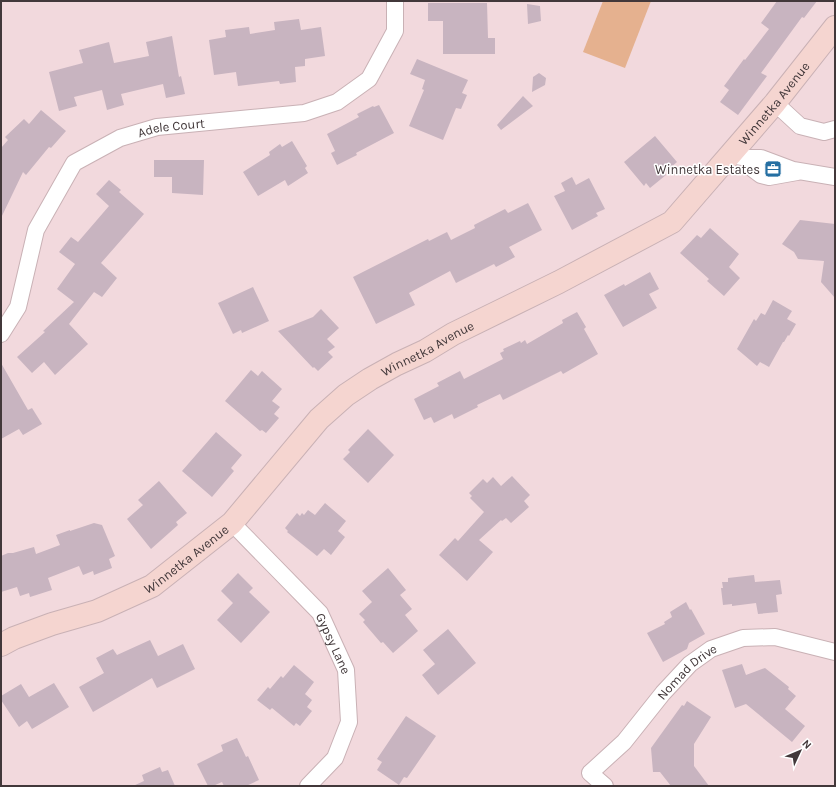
<svg xmlns="http://www.w3.org/2000/svg" width="836" height="787" font-family="Karla,sans-serif">
<style>
.green{fill:#e5b18f}
.building{fill:#c8b4c0}
.lines{fill:none;stroke-linecap:round;stroke-linejoin:round}
.street-casing{stroke:#c9b1b5;stroke-width:18}
.secondary-casing{stroke:#c9b1b5;stroke-width:24}
.street{stroke:#fff;stroke-width:16}
.secondary{stroke:#f5d5d0;stroke-width:22}
.labels{text-anchor:middle;stroke-width:3;stroke-linejoin:round;paint-order:stroke}
.street-label{font-size:13px;fill:#42383a;stroke:#fff}
.poi-label{font-size:13px;fill:#42383a;stroke:#fff;text-anchor:end}
</style>
<rect width="100%" height="100%" fill="#f2d9dd"/>
<!-- green -->
<path class="green" d="M603,1H651L625,68L583,52Z"/>
<!-- building -->
<path class="building" d="M777,1H817L804,18L802,17L761,73L767,76L738,115L720,102L729,90L724,86L744,59L745,60L769,29L761,23Z
M428,3H487L488,38H495V54H443V21H428Z
M527,4L540,6L541,21L528,24Z
M299,19L301,30L321,27L325,56L305,59V66L295,67L296,82L280,84L279,81L238,86L236,72L214,75L209,40L226,37L225,30L249,27L250,34L275,30L274,22Z
M172,36L179,77L181,76L185,94L166,98L163,84L121,94L124,105L107,110L102,90L74,97L77,106L59,111L49,72L83,63L79,50L109,42L114,63L149,56L146,42Z
M417,59L468,80L462,93L467,95L461,109L456,108L443,140L409,126L424,90L422,89L425,80L410,74Z
M539,73L546,78L545,85L532,92L533,77Z
M523,96L533,106L501,130L497,125Z
M379,105L394,133L356,153L357,155L337,165L331,153L335,151L327,134L359,117L357,114L373,106L374,107Z
M41,110L66,131L51,148L49,147L26,175L23,172L1,218V148L8,140L5,137L24,119L29,124Z
M655,136L677,162L664,173L666,175L650,188L646,183L644,186L624,162Z
M292,141L307,166L305,168L308,173L288,186L285,180L258,196L243,172L270,155L269,152L280,144L282,147Z
M154,160H204L203,195L172,193V177H154Z
M572,177L576,185L589,178L605,209L596,213L598,216L572,230L554,196L565,191L561,183Z
M109,180L121,190L119,192L144,214L101,263L117,278L102,297L94,292L69,324L88,344L55,375L44,362L32,373L17,357L45,332L43,331L74,302L57,289L75,264L59,252L71,237L78,242L109,206L96,194Z
M528,203L542,230L509,247L515,257L496,267L494,264L456,283L450,271L409,293L415,305L376,324L353,277L428,239L429,241L447,232L451,240L475,228L474,225L505,209L508,213Z
M800,220L835,224V298L821,282L824,261L798,259L794,252L782,244Z
M710,228L739,254L729,267L740,278L724,296L707,281L709,279L680,253L697,235L701,238Z
M650,272L659,289L649,294L657,308L623,327L604,295L624,284L625,286Z
M253,287L269,321L242,333L241,330L233,334L218,303Z
M773,300L792,311L787,319L796,324L789,336L788,335L784,342H783L769,367L760,362L757,366L737,349L754,319L756,321L761,313L765,315Z
M321,309L339,328L327,339L335,347L328,352L333,357L318,371L314,367L313,368L278,331L313,317Z
M577,312L586,327L584,329L598,354L563,374L561,371L503,400L500,394L477,405L478,407L454,419L452,414L434,423L431,417L424,420L414,399L439,386L437,383L460,371L464,379L503,359L500,353L504,351L503,349L520,341L521,343L525,340L527,344L563,323L562,320Z
M1,363L28,410L32,408L42,424L23,435L19,429L1,439Z
M251,370L258,376L262,371L282,389L272,401L280,407L274,414L279,418L266,433L262,430L260,431L225,401Z
M368,429L394,455L368,483L343,459L350,452L348,450Z
M216,432L242,455L231,468L234,471L212,497L182,471Z
M512,476L530,495L524,501L529,507L511,523L506,518L502,521L501,520L479,540L493,552L467,581L439,555L455,538L458,541L484,512L470,498L472,496L469,493L483,479L487,483L493,477L501,486Z
M159,481L187,513L176,522L178,525L151,549L127,519L143,505L138,500Z
M325,503L346,521L338,531L345,537L331,555L324,549L317,556L287,532L288,531L285,528L297,513L300,516L302,513L304,515L308,510L315,515Z
M94,523L102,525L115,556L109,559L112,568L94,575L93,571L83,575L79,566L48,578L52,590L30,597L29,593L20,596L17,587L1,592V556L8,553H13L34,547L36,554L60,545L56,535L70,530V531Z
M388,568L406,590L400,595L412,609L405,615L418,631L393,653L383,642L381,643L363,622L365,620L359,614L372,602L362,591Z
M238,573L253,588L249,592L270,612L241,643L217,620L233,603L221,591Z
M754,575L755,582L780,580L782,594L776,595L778,612L758,614L756,603L732,606V604L723,605L721,588H723L722,582H728V578Z
M686,602L690,610L691,609L705,634L689,643L687,649L663,662L647,633L665,624L664,622L672,617L670,612Z
M448,629L476,663L438,695L422,675L435,664L423,650Z
M150,640L158,656L183,644L195,669L157,688L152,678L93,712L79,687L104,673L96,658L113,649L117,655Z
M742,664L746,675L765,668L789,687L788,689L796,696L785,709L805,726L792,742L746,704L735,708L722,670Z
M294,665L314,682L305,694L312,700L307,707L312,711L300,726L296,723L294,726L272,708L270,710L257,700L268,687L270,689L281,676L283,678Z
M54,683L69,707L32,729L27,721L19,727L1,700V696L21,684L29,697Z
M687,701L711,717L694,744V766L709,786H671L660,772H653L651,748L682,705L684,706Z
M406,716L436,736L407,778L404,777L399,785L377,770L382,762L377,759Z
M237,738L246,757L248,756L259,780L246,786H224L222,782L213,786H208L197,764L223,751L221,745Z
M160,767L162,772L168,770L175,786H133L144,781L142,775Z"/>
<g class="lines">
<!-- street casing -->
<g class="street-casing">
<g id="street">
<path d="M775,103L800,126L824,132L835,129"/>
<path d="M731,155L748,158H761L793,170L835,177"/>
<path d="M748,158L753,169L761,175L769,177L797,172"/>
<path id="s1" d="M1,334L18,307L36,230L74,163L120,138L157,127L304,113L337,102L369,79L395,31V1"/>
<path id="s2" d="M232,523L320,613L346,670L349,722L335,758L308,786"/>
<path id="s3" d="M605,786L590,773L624,742L663,693L690,664L711,649L743,638L775,637L835,652"/>
</g>
</g>
<!-- secondary casing -->
<g class="secondary-casing">
<g id="secondary">
<path id="s4" d="M1,645L14,638L52,624L97,611L152,586L232,523L319,419L346,395L370,379L397,364L425,351L453,334L559,282L672,222L775,103L835,27"/>
</g>
</g>
<!-- street -->
<use href="#street" class="street"/>
<!-- secondary -->
<use href="#secondary" class="secondary"/>
</g>
<!-- icons -->
<defs>
<g id="office-square" transform="scale(0.9)"><rect x="-9" y="-9" width="18" height="18" rx="4" fill="#256fa2" stroke="#fff"/><path d="M-6-3h4V-5.5h4V-3h4V5H-6ZM-1-4.5V-3h2v-1.5ZM-6 0V1H6V0Z" fill="#fff"/></g>
</defs>
<g fill-rule="evenodd">
<use href="#office-square" x="773" y="169"/>
</g>
<g class="labels">
<!-- street labels -->
<g class="street-label">
<text dy="5" stroke="none"><textPath href="#s4" startOffset="962">Winnetka Avenue</textPath></text>
<text dy="5" stroke="none"><textPath href="#s1" startOffset="293">Adele Court</textPath></text>
<text dy="5" stroke="none"><textPath href="#s4" startOffset="530">Winnetka Avenue</textPath></text>
<text dy="5" stroke="none"><textPath href="#s4" startOffset="206">Winnetka Avenue</textPath></text>
<text dy="5" stroke="none"><textPath href="#s2" startOffset="159">Gypsy Lane</textPath></text>
<text dy="5" stroke="none"><textPath href="#s3" startOffset="161">Nomad Drive</textPath></text>
</g>
<!-- poi labels -->
<g class="poi-label">
<text x="760" y="174">Winnetka Estates</text>
</g>
</g>
<!-- border -->
<rect width="836" height="787" fill="none" stroke="#42383a" stroke-width="4"/>
<!-- north arrow -->
<g transform="translate(800 751) rotate(46)" stroke="#ffffff" stroke-width="3" paint-order="stroke">
<path d="M0-3L7 15L0 10L-7 15Z" fill="#42383a"/>
<text y="-6" font-size="11" font-weight="bold" text-anchor="middle" fill="#42383a">N</text>
</g>
</svg>
